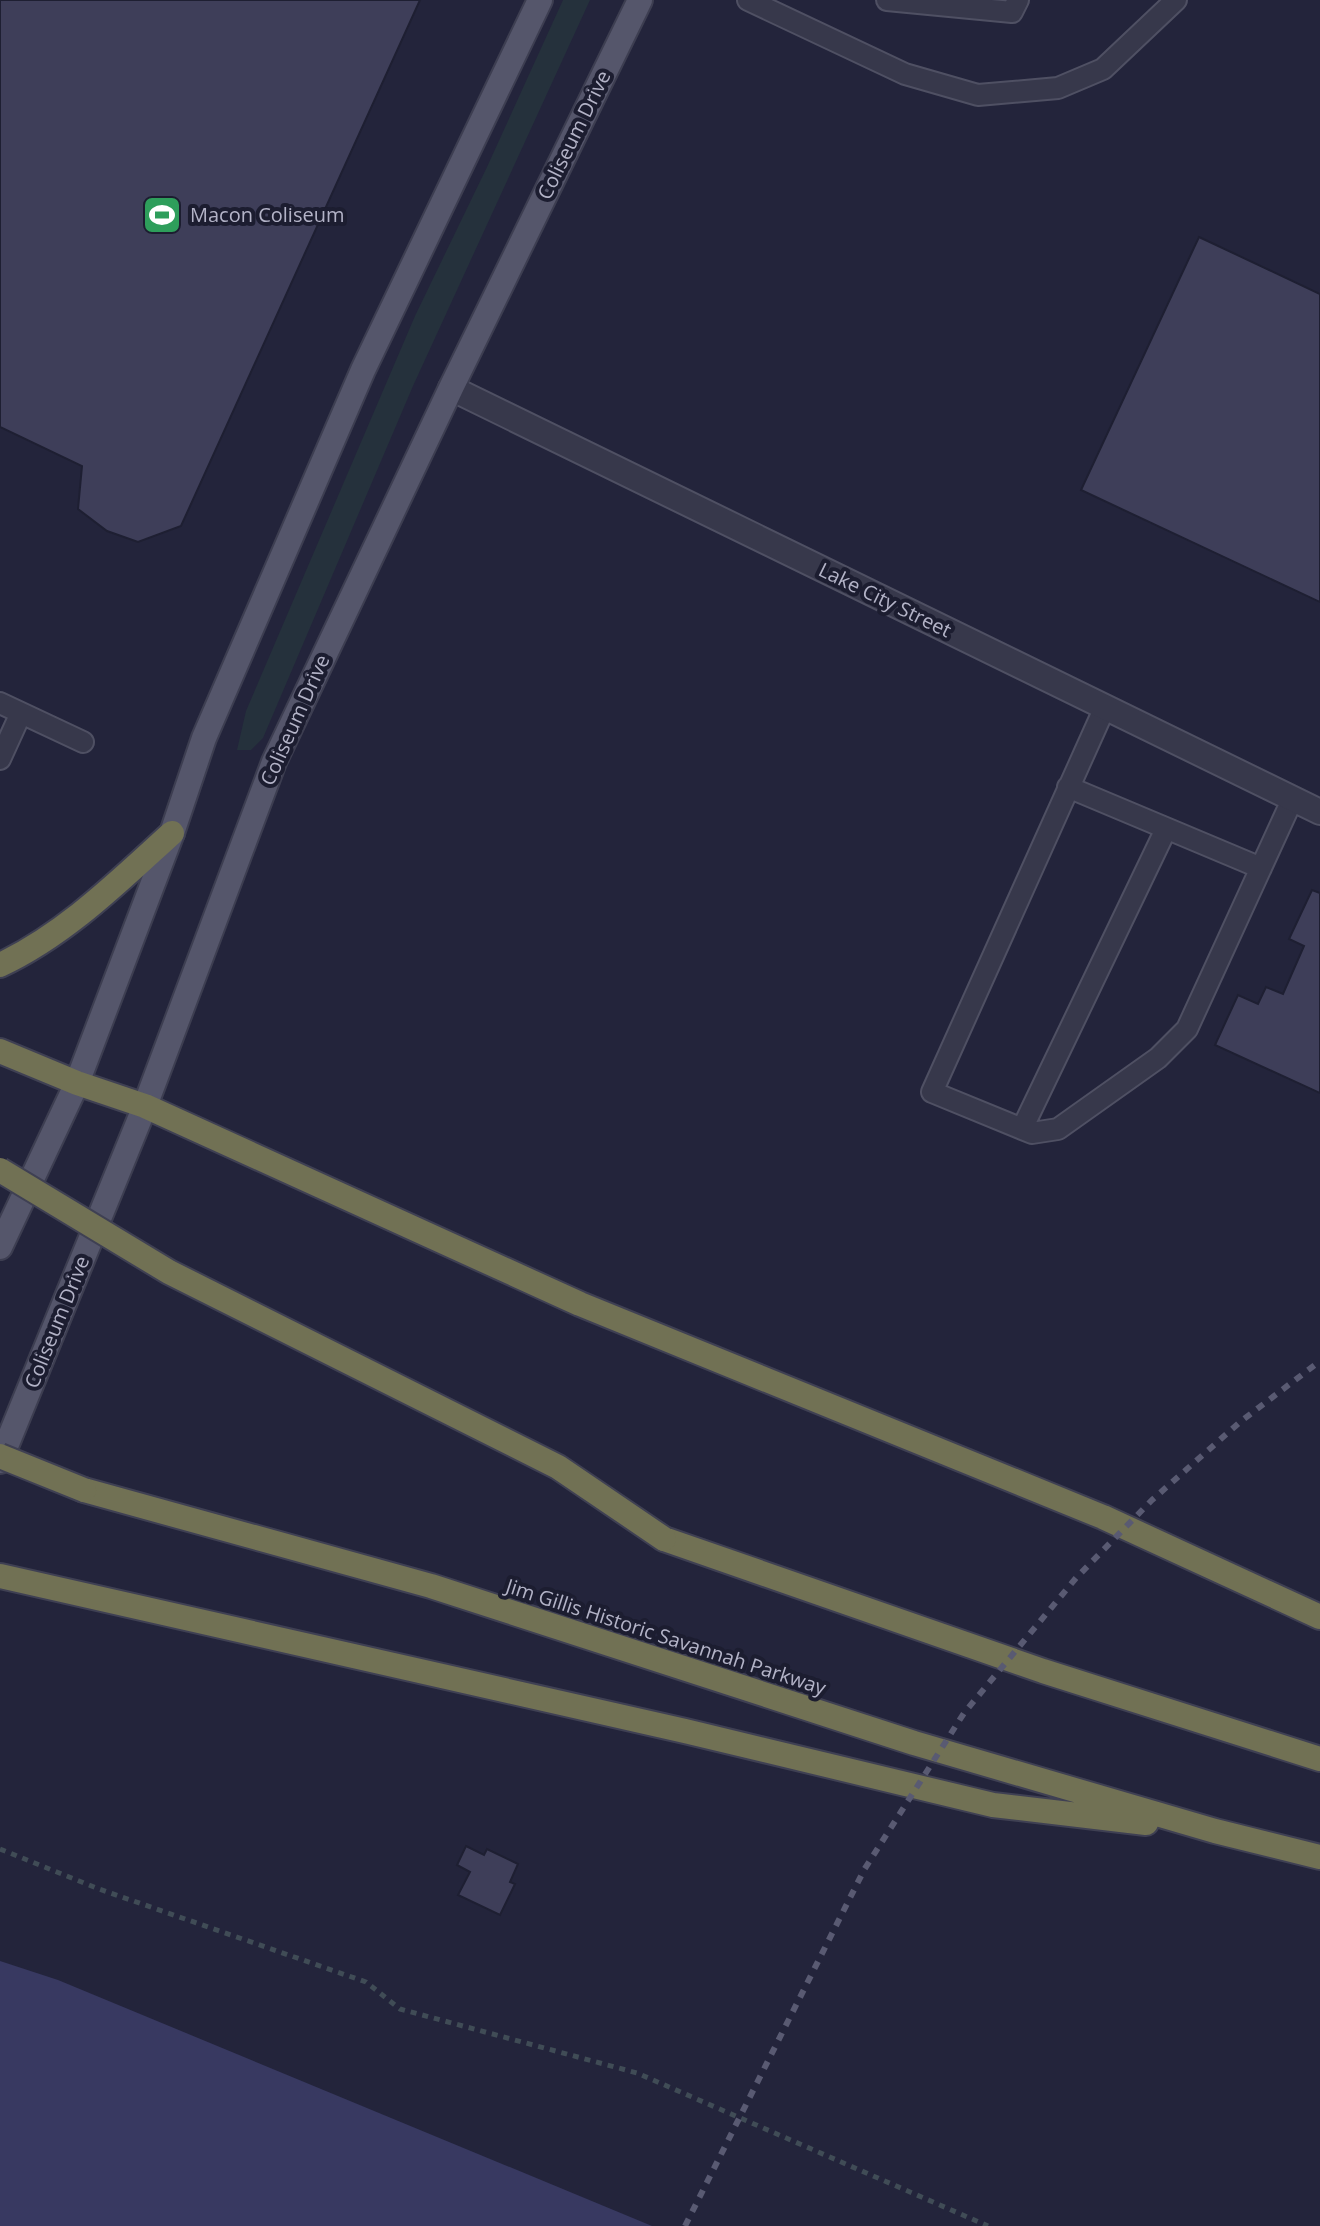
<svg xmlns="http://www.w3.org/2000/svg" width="1320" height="2226" font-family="'Open Sans',sans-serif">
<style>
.green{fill:#25313c}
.water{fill:#383961}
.building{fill:#3e3e59;stroke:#1e1f32;stroke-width:2}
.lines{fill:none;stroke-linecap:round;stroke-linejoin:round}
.service-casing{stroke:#4f5063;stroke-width:24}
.minor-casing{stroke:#4f5063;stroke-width:28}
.primary-casing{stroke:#3d3e51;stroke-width:28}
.motorway-casing{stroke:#3f4053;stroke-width:28}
.path{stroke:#404c56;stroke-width:5;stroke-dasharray:6 6;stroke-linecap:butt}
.service{stroke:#37384b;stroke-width:20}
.minor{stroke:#37384b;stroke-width:24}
.primary{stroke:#55566b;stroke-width:24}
.motorway{stroke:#717154;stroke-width:24}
.rail{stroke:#595a72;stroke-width:6;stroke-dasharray:8 8;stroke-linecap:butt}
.motorway-bridge-casing{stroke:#3f4053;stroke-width:28;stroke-linecap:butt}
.motorway-bridge{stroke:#717154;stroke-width:24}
.labels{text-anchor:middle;stroke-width:8;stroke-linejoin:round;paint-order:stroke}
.street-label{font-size:20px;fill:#b3b3c7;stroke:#1c1d30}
.poi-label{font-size:20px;fill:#b3b3c7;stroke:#1c1d30;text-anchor:start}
</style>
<rect width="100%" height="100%" fill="#23243b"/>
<!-- green -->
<path class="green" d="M563,0H590L413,386L263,738L251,750H237L246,711L415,316L487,167Z"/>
<!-- water -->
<path class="water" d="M0,1961L58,1980L652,2226H0Z"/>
<!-- building -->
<path class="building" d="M0,0H420L181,526L138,542L107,531L78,509L82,466L0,427Z
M1199,237L1320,294V602L1081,490Z
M1312,890L1320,893V1093L1215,1045L1238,995L1258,1004L1266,987L1283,994L1304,946L1289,939Z
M466,1846L484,1855L487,1849L518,1864L510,1882L515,1884L500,1915L458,1895L470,1872L457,1865Z"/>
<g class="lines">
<!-- service casing -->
<g class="service-casing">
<path id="service" d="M748,0L905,74L978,95L1058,88L1103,69L1176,0
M887,0L1012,12L1018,0
M0,703L83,742
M1105,707L932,1092L1032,1133L1058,1129L1158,1058L1187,1029L1293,798
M0,759L21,713
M1068,787L1261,868
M1022,1129L1166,829"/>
</g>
<!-- minor casing -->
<g class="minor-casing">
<path id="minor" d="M451,388L1320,812"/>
</g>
<!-- primary casing -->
<g class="primary-casing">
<path id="primary" d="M0,1247L77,1083L172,833L204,738L363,370L540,0
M0,1461L145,1106L274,762L451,388L640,0"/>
</g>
<!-- motorway casing -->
<g class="motorway-casing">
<path id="motorway" d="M0,965C66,934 119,881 172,833
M0,1051L77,1083L145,1106L580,1304L1103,1517L1320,1617
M84,1490L431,1586L914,1743L1215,1831L1320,1857
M664,1539L1043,1671L1320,1759
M0,1576L685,1731L993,1805L1146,1823"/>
</g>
<!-- path -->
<path class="path" d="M0,1849L99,1889L366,1982L400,2009L637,2073L988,2226"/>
<!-- service -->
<use href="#service" class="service"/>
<!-- minor -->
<use href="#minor" class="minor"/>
<!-- primary -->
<use href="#primary" class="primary"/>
<!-- motorway -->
<use href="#motorway" class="motorway"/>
<!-- rail -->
<path class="rail" d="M685,2226L864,1870L964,1713L1076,1578L1152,1500L1240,1422L1320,1361"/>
<!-- motorway-bridge casing -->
<g class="motorway-bridge-casing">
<path id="motorway-bridge" d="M0,1170L169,1272L558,1467L664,1539
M0,1456L84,1490"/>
</g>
<!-- motorway-bridge -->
<use href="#motorway-bridge" class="motorway-bridge"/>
</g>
<!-- icons -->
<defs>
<g id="stadium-square" transform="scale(2)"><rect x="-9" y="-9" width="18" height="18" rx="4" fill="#2e9e5b" stroke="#1c1d30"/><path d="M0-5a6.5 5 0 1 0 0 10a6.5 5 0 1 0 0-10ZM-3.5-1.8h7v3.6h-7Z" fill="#fff"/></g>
</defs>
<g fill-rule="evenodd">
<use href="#stadium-square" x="162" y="215"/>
</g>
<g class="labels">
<!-- street labels -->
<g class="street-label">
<text transform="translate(574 135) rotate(-64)" y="7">Coliseum Drive</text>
<text transform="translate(885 600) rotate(26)" y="7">Lake City Street</text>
<text transform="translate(295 720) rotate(-66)" y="7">Coliseum Drive</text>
<text transform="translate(57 1322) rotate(-68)" y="7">Coliseum Drive</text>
<text transform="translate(666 1637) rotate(18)" y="7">Jim Gillis Historic Savannah Parkway</text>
</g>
<!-- poi labels -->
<g class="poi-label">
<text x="190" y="222">Macon Coliseum</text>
</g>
</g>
</svg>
